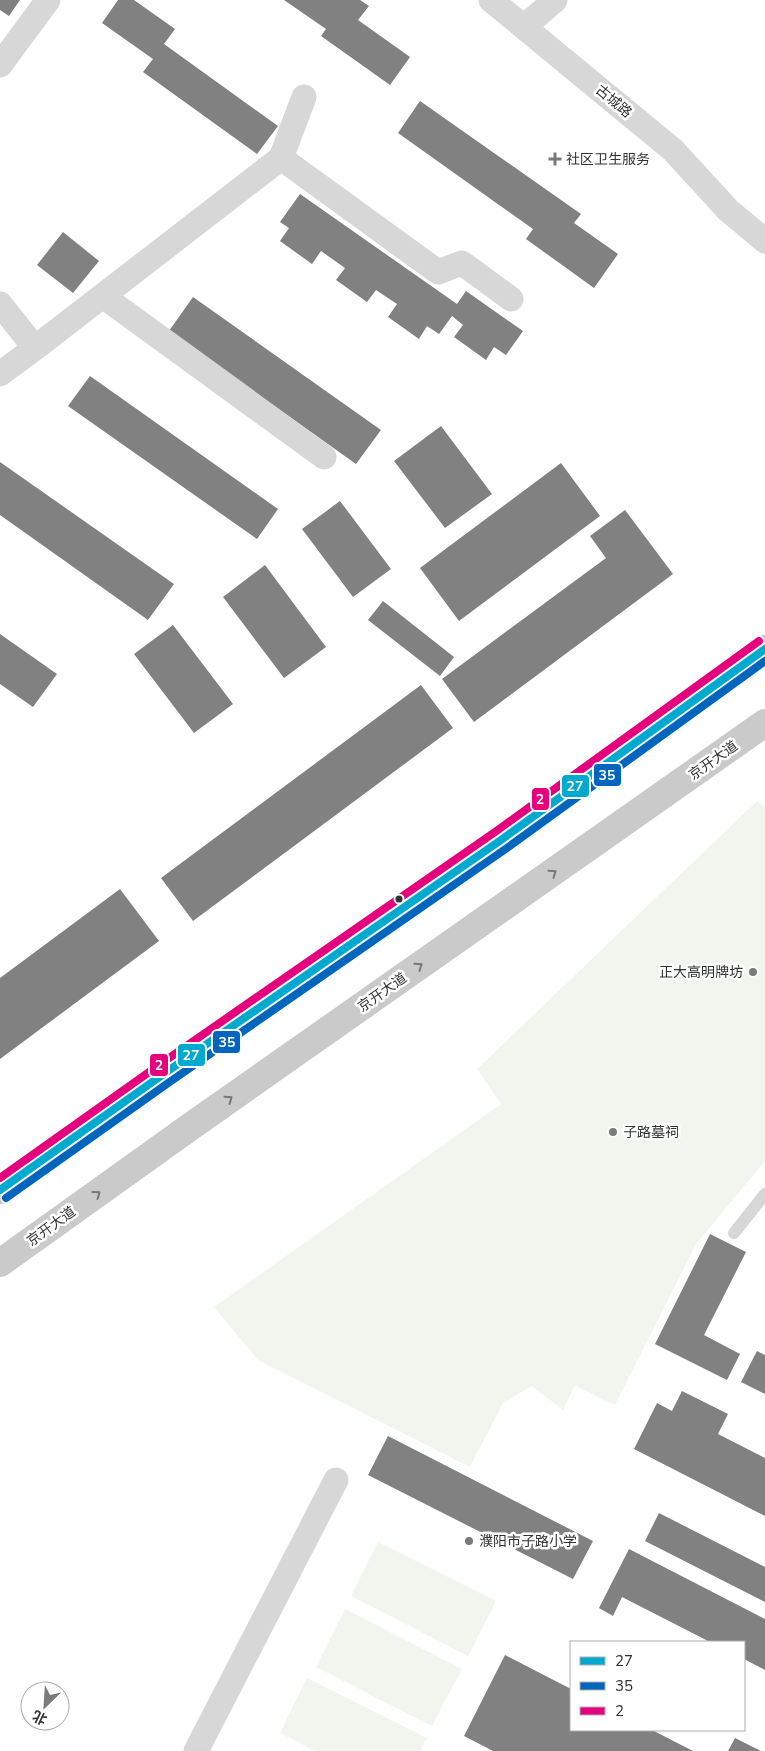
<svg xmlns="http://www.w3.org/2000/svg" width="765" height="1751" font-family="'Nunito Sans','Noto Sans SC',sans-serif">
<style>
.green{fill:#f1f5ed}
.building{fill:#818181}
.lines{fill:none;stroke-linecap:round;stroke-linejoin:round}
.lane{stroke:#d7d7d7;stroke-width:12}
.street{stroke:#d7d7d7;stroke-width:25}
.primary{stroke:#cacaca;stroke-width:28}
.bus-1-casing{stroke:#fff;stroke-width:11}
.bus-2-casing{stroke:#fff;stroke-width:11}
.bus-3-casing{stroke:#fff;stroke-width:11}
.bus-1{stroke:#00a9ce;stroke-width:8}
.bus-2{stroke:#0065bd;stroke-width:8}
.bus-3{stroke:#e5007d;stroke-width:8}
.oneway{stroke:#777}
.poi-dot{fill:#7a7a7a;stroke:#fff;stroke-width:2}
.bus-dot{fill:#333;stroke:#fff;stroke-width:2}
.labels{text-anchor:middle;stroke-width:5;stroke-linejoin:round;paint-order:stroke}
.street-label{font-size:14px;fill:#333;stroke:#fff}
.poi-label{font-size:14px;fill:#333;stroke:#fff;text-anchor:start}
.line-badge{stroke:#fff;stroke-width:2}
.badge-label{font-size:14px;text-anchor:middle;font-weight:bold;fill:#fff}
</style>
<rect width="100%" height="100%" fill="#fff"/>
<!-- green -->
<path class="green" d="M757,801L765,807V1161L696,1244L615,1405L575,1385L563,1410L532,1386L503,1403L470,1467L258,1360L214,1307L501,1104L477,1069Z
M378,1542L496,1601L468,1656L351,1596Z
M345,1609L462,1669L432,1726L316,1667Z
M307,1678L427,1738L420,1751H315L280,1733Z"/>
<!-- building -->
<path class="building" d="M0,0H20L9,16L0,10Z
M118,0H134L175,29L164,44L278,126L257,154L143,72L153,59L102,23Z
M284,0H360L369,6L358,20L410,57L390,85L321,36L326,29Z
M420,101L581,214L574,223L618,254L594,288L526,239L533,229L398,133Z
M300,194L457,304L466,291L523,331L506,355L494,347L486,360L454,337L463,325L452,316L439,334L427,326L419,339L388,317L397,304L376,290L367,302L336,280L345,268L321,251L312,264L280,241L289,228L280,222Z
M63,232L99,261L73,293L37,265Z
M193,297L381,430L356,464L169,331Z
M90,376L278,509L257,539L68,406Z
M441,426L492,494L445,528L394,461Z
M0,462L174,584L148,620L0,515Z
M561,463L600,516L459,621L420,568Z
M340,501L391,569L353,597L302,529Z
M625,510L673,574L474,722L442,679L606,558L590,536Z
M265,565L326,647L284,678L223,597Z
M383,601L454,657L440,676L368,620Z
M173,625L233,704L194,733L134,654Z
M0,634L57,674L33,707L0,684Z
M421,685L453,728L193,921L161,878Z
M120,889L159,941L0,1059V978Z
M710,1234L746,1252L704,1335L740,1354L727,1380L655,1344Z
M757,1351L765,1355V1394L741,1382Z
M682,1391L728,1414L718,1434L765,1458V1516L634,1449L657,1403L672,1411Z
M388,1436L593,1541L573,1579L368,1475Z
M659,1513L765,1567V1602L645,1541Z
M629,1549L765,1619V1670L744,1659V1642H710L622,1597L613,1616L599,1608Z
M505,1655L571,1689V1730H652L693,1751H493L464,1736Z
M735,1738L761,1751H728Z"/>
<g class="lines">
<!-- lane -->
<path class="lane" d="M734,1233L765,1194"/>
<!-- street -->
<path class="street" d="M491,0L673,150L728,210L765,241
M524,27L555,0
M0,65L48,0
M281,158L438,272L462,263L511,299
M104,297L324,457
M0,304L35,348L0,374
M35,348L281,158L304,97
M196,1751L336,1480"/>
<!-- primary -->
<path class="primary" d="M0,1190L165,1073L501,840L765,649
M0,1263L197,1122L765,723"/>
<!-- bus-1 casing -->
<g class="bus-1-casing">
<path id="bus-1" d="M0,1190L165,1073L501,840L765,649"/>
</g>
<!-- bus-2 casing -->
<g class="bus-2-casing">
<path id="bus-2" d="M6,1198L171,1081L507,848L765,661"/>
</g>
<!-- bus-3 casing -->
<g class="bus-3-casing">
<path id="bus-3" d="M0,1178L159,1065L495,832L759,641"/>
</g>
<!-- bus-1 -->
<use href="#bus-1" class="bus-1"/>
<!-- bus-2 -->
<use href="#bus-2" class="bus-2"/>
<!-- bus-3 -->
<use href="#bus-3" class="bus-3"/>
</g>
<!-- one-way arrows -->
<defs><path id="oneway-chevron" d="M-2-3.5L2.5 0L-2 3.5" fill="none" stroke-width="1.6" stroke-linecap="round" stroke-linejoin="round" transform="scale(1.25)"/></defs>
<g class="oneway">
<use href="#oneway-chevron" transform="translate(553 873) rotate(-35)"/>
<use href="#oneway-chevron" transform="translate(419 966) rotate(-35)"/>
<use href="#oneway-chevron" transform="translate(229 1099) rotate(-35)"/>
<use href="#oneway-chevron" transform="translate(97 1194) rotate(-36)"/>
</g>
<!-- markers -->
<g class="poi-dot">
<path d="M552.5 151.5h5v5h5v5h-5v5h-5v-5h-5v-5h5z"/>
<circle cx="753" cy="972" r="5"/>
<circle cx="613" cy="1132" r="5"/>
<circle cx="469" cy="1541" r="5"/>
</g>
<circle class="bus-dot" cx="399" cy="899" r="4.5"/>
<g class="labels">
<!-- street labels -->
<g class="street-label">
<text transform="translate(614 101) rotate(40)" y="5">古城路</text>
<text transform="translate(713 760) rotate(-35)" y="5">京开大道</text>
<text transform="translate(382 992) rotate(-35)" y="5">京开大道</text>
<text transform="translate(51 1226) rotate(-36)" y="5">京开大道</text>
</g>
<!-- poi labels -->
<g class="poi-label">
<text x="566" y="164">社区卫生服务</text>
<text x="743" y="977" text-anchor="end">正大高明牌坊</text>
<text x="623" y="1137">子路墓祠</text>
<text x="479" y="1546">濮阳市子路小学</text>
</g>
</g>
<g class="line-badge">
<rect x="593" y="763" width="29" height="24" rx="5" fill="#0065bd"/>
<rect x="561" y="774" width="29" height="24" rx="5" fill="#00a9ce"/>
<rect x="531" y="787" width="19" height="24" rx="5" fill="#e5007d"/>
<rect x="212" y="1030" width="29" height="24" rx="5" fill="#0065bd"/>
<rect x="177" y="1043" width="29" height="24" rx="5" fill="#00a9ce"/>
<rect x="149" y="1053" width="20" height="24" rx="5" fill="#e5007d"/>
</g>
<g class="badge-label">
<text x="607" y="780">35</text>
<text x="575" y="791">27</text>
<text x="540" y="804">2</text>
<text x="227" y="1047">35</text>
<text x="191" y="1060">27</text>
<text x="159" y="1070">2</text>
</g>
<!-- legend -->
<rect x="570" y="1641" width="175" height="90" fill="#ffffff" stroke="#adadad"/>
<rect x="580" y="1657" width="25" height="8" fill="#00a9ce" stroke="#adadad"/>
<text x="615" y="1666" font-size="15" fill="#333333">27</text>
<rect x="580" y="1682" width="25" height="8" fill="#0065bd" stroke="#adadad"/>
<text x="615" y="1691" font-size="15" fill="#333333">35</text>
<rect x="580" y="1707" width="25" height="8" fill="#e5007d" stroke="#adadad"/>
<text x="615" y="1716" font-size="15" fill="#333333">2</text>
<!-- north arrow -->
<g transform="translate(45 1706) rotate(205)"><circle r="24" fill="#ffffff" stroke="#adadad"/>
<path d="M0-4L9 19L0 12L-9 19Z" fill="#7a7a7a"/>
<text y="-8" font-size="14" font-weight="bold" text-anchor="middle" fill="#333333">北</text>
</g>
</svg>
